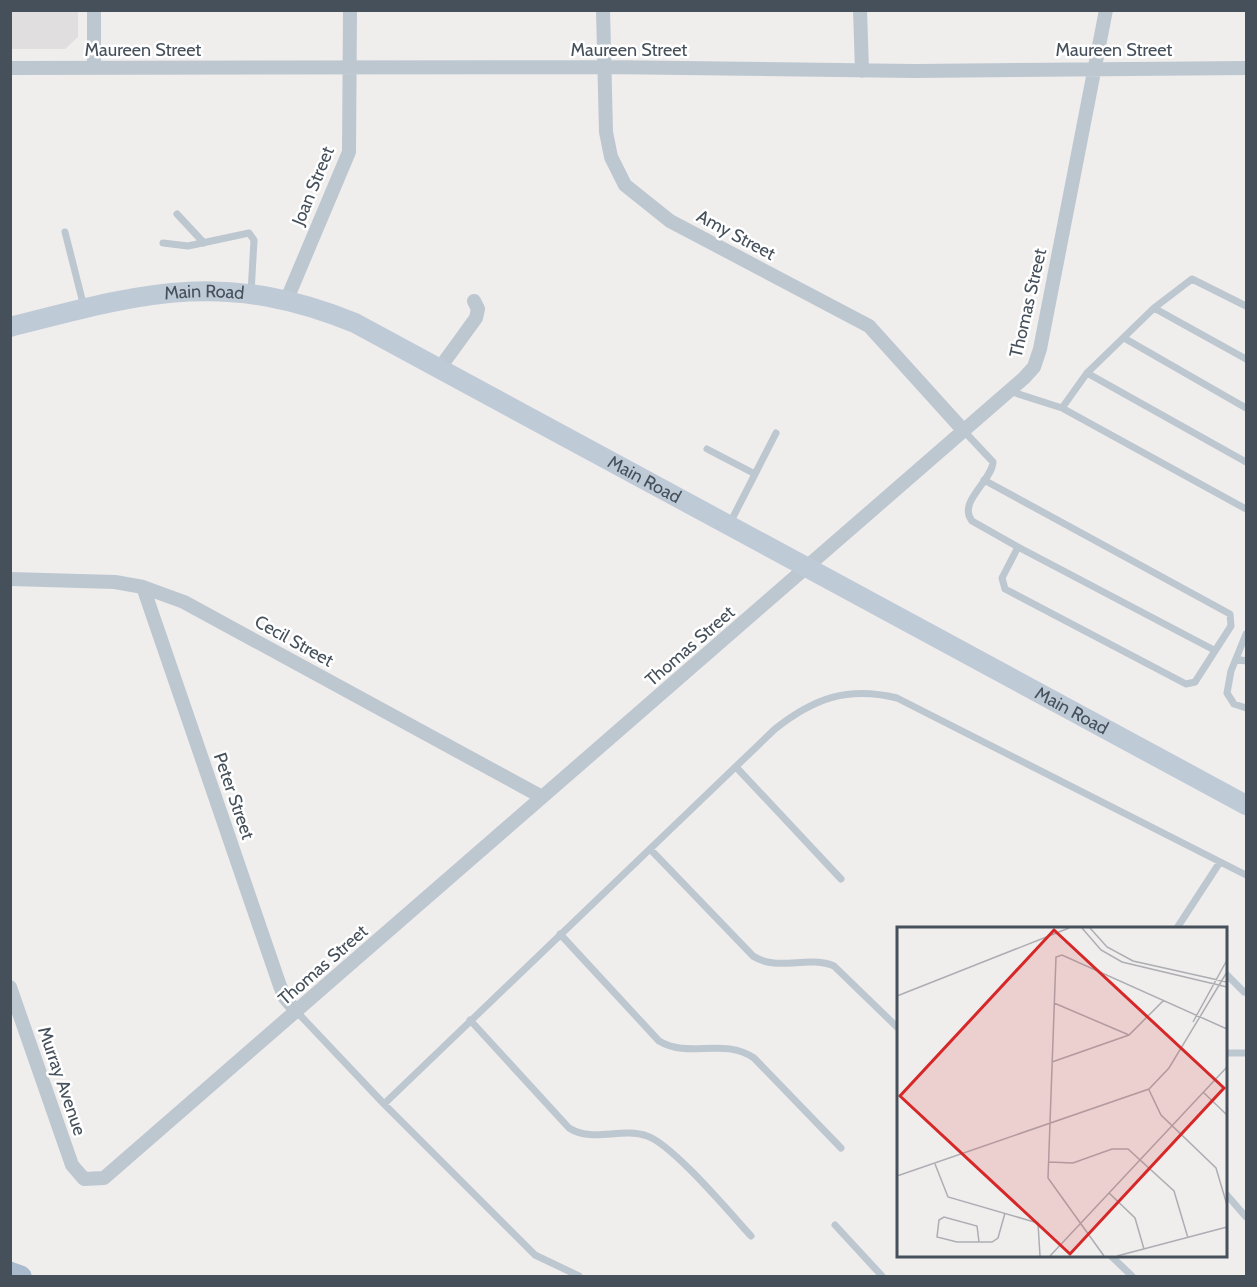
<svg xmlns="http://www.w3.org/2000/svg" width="1257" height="1287" font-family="Cabin,sans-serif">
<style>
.education{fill:#e1dedf}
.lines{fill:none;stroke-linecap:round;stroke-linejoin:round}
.service{stroke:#bdc7d0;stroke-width:7}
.minor{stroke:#bdc7d0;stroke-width:14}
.secondary{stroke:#bfcad7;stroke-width:20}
.primary{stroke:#abbbce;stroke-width:21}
.labels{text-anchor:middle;stroke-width:5;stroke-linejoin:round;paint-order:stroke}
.street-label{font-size:18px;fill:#45505b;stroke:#fff}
.inset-road{fill:none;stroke:#acaeb3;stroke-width:1.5}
.view{fill:#d62828;fill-opacity:0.15;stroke:#d62828;stroke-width:3}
.inset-edge{fill:none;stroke:#45505b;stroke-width:3}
</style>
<rect width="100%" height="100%" fill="#f0eded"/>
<!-- education -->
<path class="education" d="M11,10L78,11V37L65,49H11Z"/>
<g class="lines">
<!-- service -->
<path class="service" d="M177,214L204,243
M65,232L84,307
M163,243L188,246L249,233L254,240L251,293
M1154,308L1192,279L1246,306
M1124,338L1246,408
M1087,373L1246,462
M1009,391L1062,408L1246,509
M1062,408L1087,373L1154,308L1246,359
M963,430L993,462C992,481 957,502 972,521L1018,547L1002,578L1005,589L1186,684L1195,682L1231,626L1230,614L984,480
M707,449L755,474
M730,523L776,433
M1018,547L1214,650
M1246,634L1231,671L1227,693L1234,704L1246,708
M1236,659L1246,661
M736,767L841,879
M651,850L753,956C777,972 808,955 834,966L898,1028
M1177,928L1220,862
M560,934L659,1041C689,1059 723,1037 754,1058L841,1148
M1226,974L1244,992
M297,1012L384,1104
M470,1020L569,1128C592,1143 622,1127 647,1136C672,1144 730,1213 751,1236
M1226,1053H1246
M1226,1194L1246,1217
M835,1225L882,1276
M1111,1256L1132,1276
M579,1276L535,1255L384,1104L775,729C814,698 848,686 897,698L1246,875"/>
<!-- minor -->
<path class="minor" d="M603,10L606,132L611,157L625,185L670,221L869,326L963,430
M860,10L862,71
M10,68L603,67L914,71L1246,68
M94,68V10
M287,299L349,152L350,10
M439,369L476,318L478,309L474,301
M10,579L115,582L143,587L184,602L542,797
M143,587L280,986L285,998L297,1012
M10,987L72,1165L84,1179L104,1178L1024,378L1034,367L1040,349L1106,10"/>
<!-- secondary -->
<path class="secondary" id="s1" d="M10,327C143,293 222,269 355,323L1246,805"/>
<!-- primary -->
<path class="primary" d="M10,1272L21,1276"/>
</g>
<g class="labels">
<!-- street labels -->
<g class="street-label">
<text x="143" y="56">Maureen Street</text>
<text x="629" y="56">Maureen Street</text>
<text x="1114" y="56">Maureen Street</text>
<text transform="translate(313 186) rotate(-68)" y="6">Joan Street</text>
<text transform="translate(736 235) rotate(28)" y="6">Amy Street</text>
<text dy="6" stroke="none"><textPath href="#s1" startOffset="198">Main Road</textPath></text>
<text transform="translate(1028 303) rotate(-77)" y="6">Thomas Street</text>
<text dy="6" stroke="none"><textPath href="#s1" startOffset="682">Main Road</textPath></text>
<text transform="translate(294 641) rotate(29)" y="6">Cecil Street</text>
<text transform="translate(690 646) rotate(-41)" y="6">Thomas Street</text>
<text dy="6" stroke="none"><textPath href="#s1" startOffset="1168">Main Road</textPath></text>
<text transform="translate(234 796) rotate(71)" y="6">Peter Street</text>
<text transform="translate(323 965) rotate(-41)" y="6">Thomas Street</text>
<text transform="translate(62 1081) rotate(71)" y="6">Murray Avenue</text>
</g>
</g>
<!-- overview -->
<g transform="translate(897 927)">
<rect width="330" height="330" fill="#f0eded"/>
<path class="inset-road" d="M185,1L204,23L225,35L330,60M193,1L210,20L236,34L330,55M0,69L172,1M157,76L232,108M296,95L330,33M155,135L232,108L267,73M252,163L264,188L319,241L330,278M306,165L330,188M152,235L176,236L215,222H231L277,264L291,311M38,237L51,270L141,296L143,329M0,249L252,162L272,141L330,45M212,266L238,291L247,322M82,315L80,299L47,290L42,293L40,310L60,315H95L101,311L108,286M153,329L330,140M207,329L151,251L159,30L165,28L330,102M220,329L330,300"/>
<path class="view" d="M157,3L327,161L173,327L3,169Z"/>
<rect width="330" height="330" class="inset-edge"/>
</g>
<!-- border -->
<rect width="1257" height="1287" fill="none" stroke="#45505b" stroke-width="24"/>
</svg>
